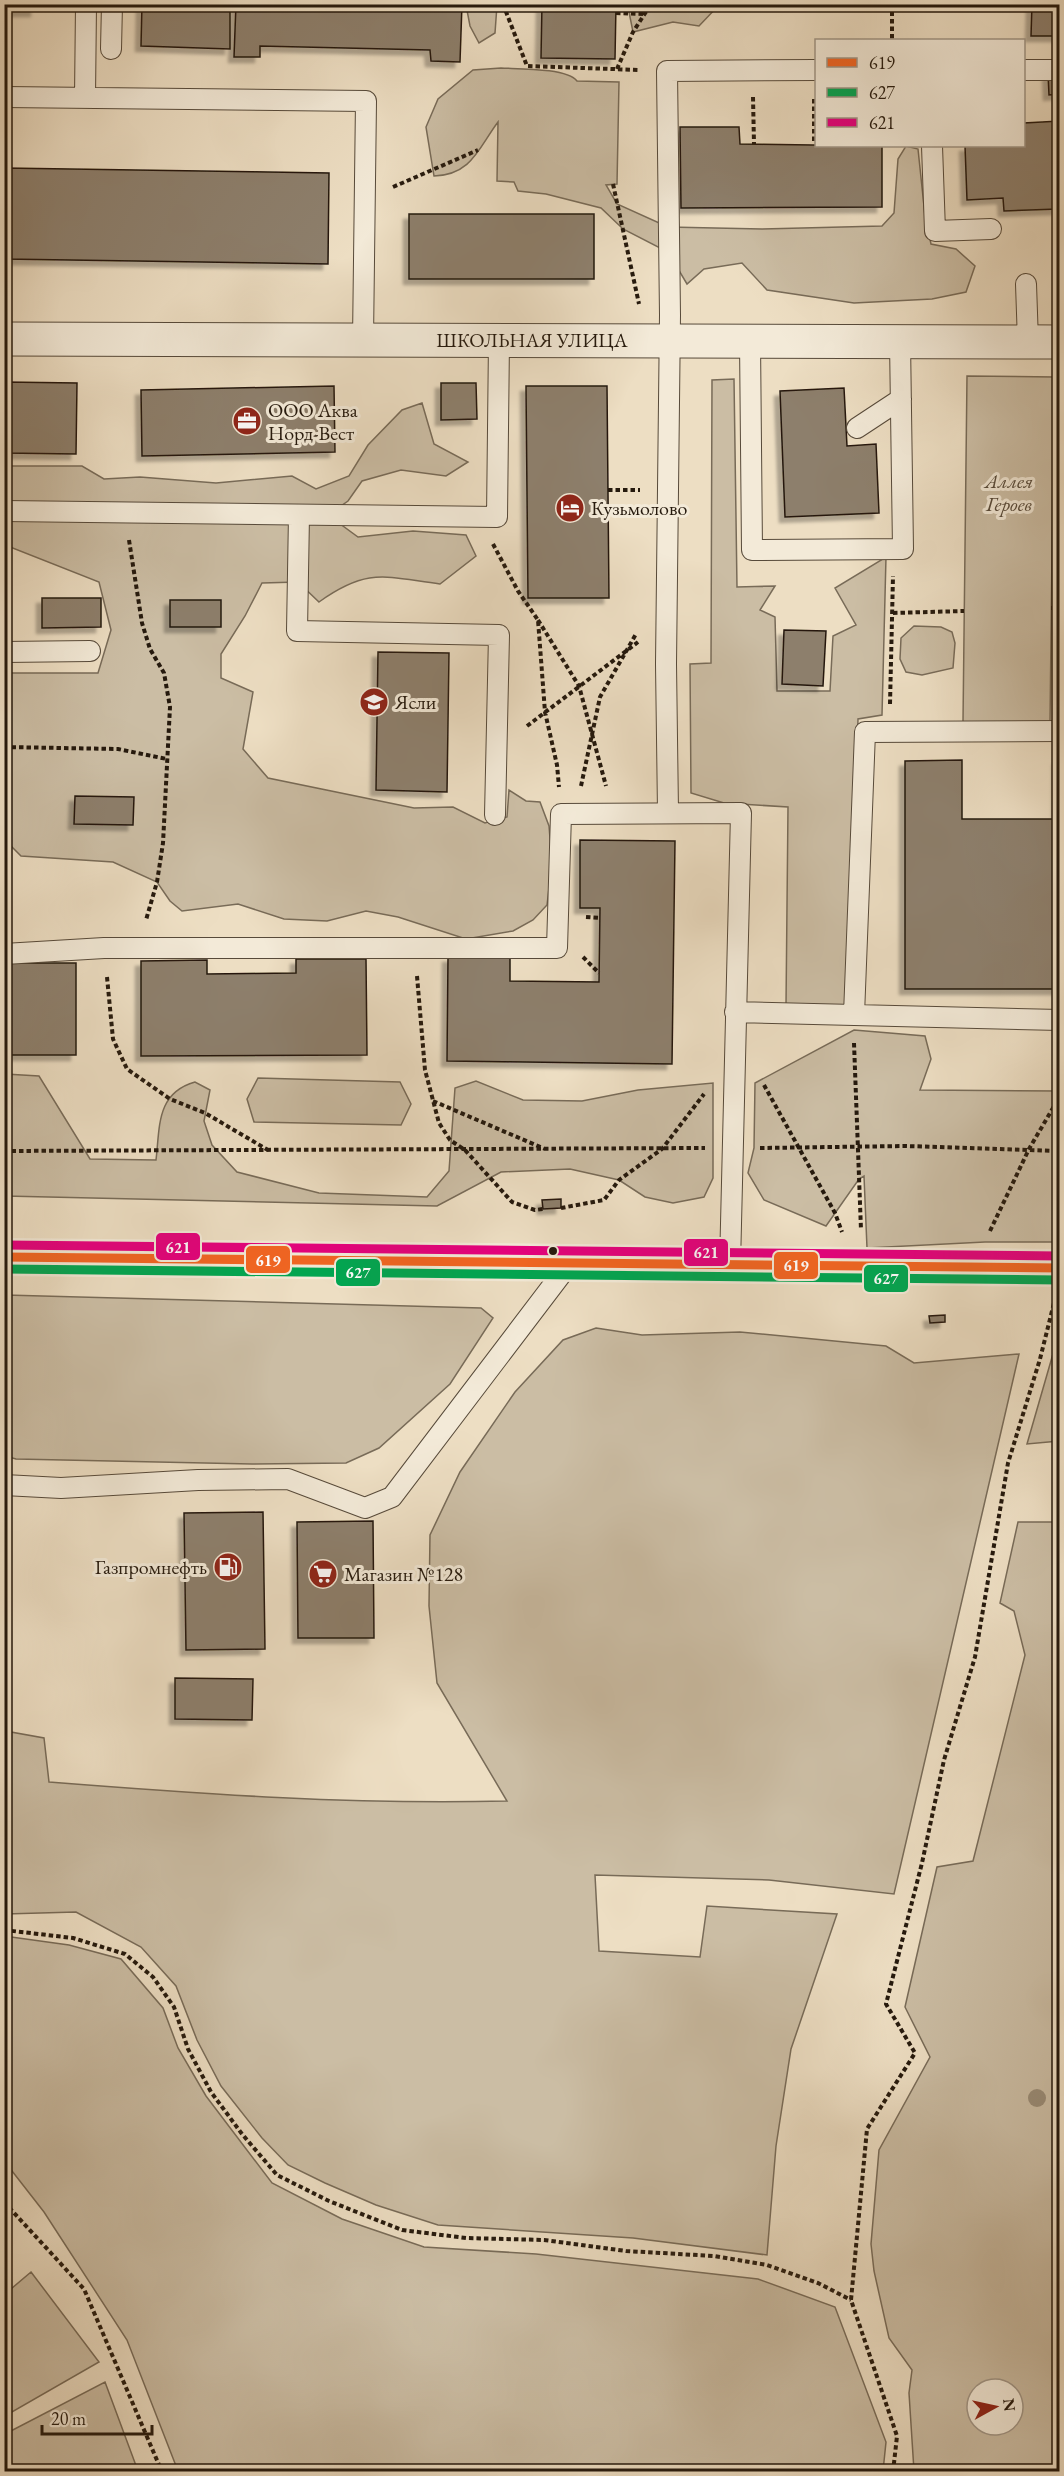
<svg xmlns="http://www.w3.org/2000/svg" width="1064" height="2476" font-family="'EB Garamond',serif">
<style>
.green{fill:#cbbda4;stroke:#786b58;stroke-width:1.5;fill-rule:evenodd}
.building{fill:#8d7f6c;stroke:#25190d;stroke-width:1.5;filter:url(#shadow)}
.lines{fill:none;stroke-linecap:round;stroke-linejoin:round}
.service-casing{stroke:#574a3a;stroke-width:22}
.minor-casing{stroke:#574a3a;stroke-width:35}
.secondary-casing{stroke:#25190d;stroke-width:35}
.path{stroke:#25190d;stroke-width:4;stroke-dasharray:4.5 3;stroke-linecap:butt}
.service{stroke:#f3ead8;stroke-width:20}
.minor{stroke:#f3ead8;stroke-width:33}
.secondary{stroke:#f3ead8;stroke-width:33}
.bus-1-casing{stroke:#f3ead8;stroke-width:14}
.bus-2-casing{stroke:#f3ead8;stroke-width:14}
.bus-3-casing{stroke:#f3ead8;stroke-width:14}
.bus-1{stroke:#f26522;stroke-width:9}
.bus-2{stroke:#00a651;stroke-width:9}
.bus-3{stroke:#e5007d;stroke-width:9}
.tree{fill:#9a8d78}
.bus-dot{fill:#25190d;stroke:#f3ead8;stroke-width:2}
.labels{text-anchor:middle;stroke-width:6;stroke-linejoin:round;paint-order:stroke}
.street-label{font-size:20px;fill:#25190d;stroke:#f3ead8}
.poi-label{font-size:20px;fill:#25190d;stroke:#f3ead8;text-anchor:start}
.park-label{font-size:20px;font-style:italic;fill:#574a3a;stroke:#f3ead8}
.line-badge{stroke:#f3ead8;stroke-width:2}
.badge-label{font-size:16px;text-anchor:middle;font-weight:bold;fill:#fff}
</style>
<defs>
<filter id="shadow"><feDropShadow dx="-5.5" dy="5.5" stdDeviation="1.5" flood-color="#0004"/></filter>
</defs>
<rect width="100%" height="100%" fill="#eddec3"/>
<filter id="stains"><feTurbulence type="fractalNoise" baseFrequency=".00333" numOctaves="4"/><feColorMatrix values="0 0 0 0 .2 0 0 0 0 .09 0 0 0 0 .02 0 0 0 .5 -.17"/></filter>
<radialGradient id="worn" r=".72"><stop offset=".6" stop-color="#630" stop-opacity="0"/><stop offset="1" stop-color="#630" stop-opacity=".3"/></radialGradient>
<!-- green -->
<path class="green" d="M466,5H497L495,33L479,43L470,26Z
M633,5V4L719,5L699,26L673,22L633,32L629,12Z
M501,68C518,69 567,68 577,81L619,82L617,184L606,185L617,204L668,227L762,229L882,226L894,213L898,159L906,146L918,149L925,216L931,244L956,249L975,266L966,292L932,299L854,303L767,290L742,263L704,269L687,284L668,252L623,229L601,208L546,194L518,191L514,182L497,181L498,122C479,147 472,175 434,176L426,127L438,99L473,70Z
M967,376L1054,377L1050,723L963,722Z
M734,379L737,587L775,586L760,610L775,617L777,691H830L833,636L856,625L835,588L886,557L882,715L858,719L849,1008L786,1006L788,807L724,803L691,793L690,664L711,663L712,380Z
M422,403L434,444L468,462L446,476L401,470L362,481L348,501L328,515L358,537L413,531L466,535L476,556L440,584C385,577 368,567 319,602L298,582L262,583L245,616L221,654V678L253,692L243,749L268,778L414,808L453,807L485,823L507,817L509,790L526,801L540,802L549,826L552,863L547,905L533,920L513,931L466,939L398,917L366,911L327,921L284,919L238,904L182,911L170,901L157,882L113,862L21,856L5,840L4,673H98L111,630L99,582L5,545V466H82L104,479L140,477L216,483L292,476L316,489L349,476L368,445L402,410Z
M914,626L941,627L952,632L955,643L953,668L922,675L906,672L900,659L901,638Z
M854,1030L925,1036L931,1059L920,1090L1059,1091V1242H985L867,1248L864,1176L859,1179L826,1226L764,1200L748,1173L754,1148L755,1083Z
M5,1074L39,1076L90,1159L156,1160C160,1127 156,1093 195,1082L210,1090L204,1121L212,1145L237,1172L319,1193L427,1197L449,1171L455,1088L476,1081L523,1100L582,1101L638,1090L713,1083V1178L704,1197L673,1203L645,1197L619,1180L570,1169L501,1172L437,1206L5,1196Z
M258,1078L400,1082L411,1104L401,1125L254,1122L247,1099Z
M5,1295L481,1308L493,1318L450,1384L379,1448L346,1463L252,1464L16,1459L5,1456Z
M596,1328L642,1335L740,1332L886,1346L914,1363L1019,1354L894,1894L769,1880L595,1875L599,1951L700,1957L707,1906L837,1914L791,2049L776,2146L767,2255L633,2238L438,2225L376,2205L325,2183L288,2165L262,2138L221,2086L197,2040L176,1986L141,1947L76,1912L5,1914V1731L44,1738L49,1782C201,1794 354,1805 507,1801L437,1683L429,1606L430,1535L460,1472L515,1392L563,1340Z
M1059,1333V1441L1027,1444Z
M1018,1522H1060L1059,2471H914L909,2393L912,2370L889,2338L874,2271L871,2244L879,2150L930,2057L905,2007L937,1867L973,1861L1025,1655L1014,1611L1000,1603ZM977,2389H1013V2425H977Z
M4,1936L69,1945L121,1959L163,2008L178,2048L206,2096L272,2183L342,2219L424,2247L536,2254L758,2279L835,2307L886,2442L883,2471H178L127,2340L44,2212L5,2162Z
M31,2272L99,2362L5,2416V2294Z
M105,2382L138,2471H5V2434Z"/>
<!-- building -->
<path class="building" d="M4,4H36V11H4Z
M142,4H230V49L141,46Z
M236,4H462L460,62L431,61L430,50L260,46V57H234Z
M542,4H616L615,59L541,58Z
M1032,4H1060V36H1031Z
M1060,73V94L1049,95L1048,74Z
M1060,121L1058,209L1004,211L1003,198L967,200L965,146H1024V123Z
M680,127H739L740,144L882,146V207L681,208Z
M4,168L329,173L328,264L4,259Z
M409,214H594V279H409Z
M4,382L77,383L76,454L4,453Z
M441,383H476L477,419L441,420Z
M334,386L335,452L142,456L141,390Z
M526,386H607L609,598H528Z
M844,388L847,446L876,444L879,513L785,517L780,391Z
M42,598H101V627L42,628Z
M170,600H221V627H170Z
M784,630L826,631L823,686L782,684Z
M378,652L449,653L447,792L376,790Z
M1058,759L1060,989H905V761L962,760V819H1058Z
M75,796L134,797L133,825L74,824Z
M580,840L675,841L672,1064L447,1061L448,957L510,958V981L599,982L600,908H580Z
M296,959H366L367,1055L141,1056V961L207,960V974L296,973Z
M4,963H76V1055H4Z
M561,1199V1208L543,1209L542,1200Z
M945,1315V1322L930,1323L929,1316Z
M263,1512L265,1649L186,1650L184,1513Z
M373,1521L374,1638H298L297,1522Z
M175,1678L253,1679L252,1720L175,1719Z"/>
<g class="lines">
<!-- service casing -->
<g class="service-casing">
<path id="service" d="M111,49L112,4
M1024,70H1060
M4,97L366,101L363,340
M85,98L86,4
M932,146L935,231L991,229
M1026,284L1028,342
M750,341L752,550L903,549L900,341
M857,428L901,399
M4,511L497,517L499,340
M299,515L297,631L499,635L495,815
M4,652L90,651
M668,812L666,664L670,315L667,71L816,70
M4,954L104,948H557L561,814L741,813L730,1265
M735,1012L1060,1020
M854,1015L865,732L1060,731
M4,1485L61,1488L198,1480L288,1479L365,1508L392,1497L569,1264"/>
</g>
<!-- minor casing -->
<g class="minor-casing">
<path id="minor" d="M4,339L1060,342"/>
</g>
<!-- secondary casing -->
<g class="secondary-casing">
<path id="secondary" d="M4,1257L1060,1268"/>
</g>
<!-- path -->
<path class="path" d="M503,4L527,66L640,70
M892,4V40
M616,13L645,14
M617,69L633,32L651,4
M753,97L754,144
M814,99V144
M613,184L639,304
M393,187L478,150
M608,490H640
M129,540L142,623L150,649L164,673L170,707L163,843L157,882L146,920
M493,544L518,591L538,620L545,712L557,765L559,787
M1051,608H1060
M893,613L964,611
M538,620L579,686L606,786
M890,704L893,576
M527,726L638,642
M4,747L118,749L167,759
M581,786L600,697L636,634
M586,917L600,918
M583,957L599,973
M417,976L425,1070L439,1123L450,1140L465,1150L512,1202L535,1210L543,1209
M107,977L113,1039L127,1069L170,1099L205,1113L268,1150
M854,1043L861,1230
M764,1085L835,1213L842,1232
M433,1101L545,1149
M760,1148L906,1146L1060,1151
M4,1151L705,1148
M561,1208L604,1200L619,1180L662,1149L704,1094
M990,1231L1029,1149L1060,1096
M4,1930L73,1938L125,1954L153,1977L174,2007L188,2049L211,2092L242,2134L277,2175L329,2201L402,2230L466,2238L544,2240L626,2251L714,2256L767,2265L818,2283L851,2300
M4,2202L84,2289L162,2472
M893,2472L897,2436L851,2300L867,2129L915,2053L886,2004L922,1863L944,1760L975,1657L1008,1463L1040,1359L1054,1303"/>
<!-- service -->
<use href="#service" class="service"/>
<!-- minor -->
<use href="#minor" class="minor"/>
<!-- secondary -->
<use href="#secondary" class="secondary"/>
<!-- bus-1 casing -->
<g class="bus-1-casing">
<path id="bus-1" d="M4,1257L1060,1268"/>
</g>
<!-- bus-2 casing -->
<g class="bus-2-casing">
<path id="bus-2" d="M4,1269L1060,1280"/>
</g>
<!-- bus-3 casing -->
<g class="bus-3-casing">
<path id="bus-3" d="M4,1245L1060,1256"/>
</g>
<!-- bus-1 -->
<use href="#bus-1" class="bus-1"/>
<!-- bus-2 -->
<use href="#bus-2" class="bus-2"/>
<!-- bus-3 -->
<use href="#bus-3" class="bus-3"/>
</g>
<!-- trees -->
<circle class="tree" cx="1037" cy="2098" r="9"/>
<!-- icons -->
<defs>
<g id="office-disc" transform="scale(1.5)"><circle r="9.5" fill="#8f2418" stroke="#f3ead8"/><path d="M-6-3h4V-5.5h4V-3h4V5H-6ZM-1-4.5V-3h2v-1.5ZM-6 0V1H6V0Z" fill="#fff"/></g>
<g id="hotel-disc" transform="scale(1.5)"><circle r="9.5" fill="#8f2418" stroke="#f3ead8"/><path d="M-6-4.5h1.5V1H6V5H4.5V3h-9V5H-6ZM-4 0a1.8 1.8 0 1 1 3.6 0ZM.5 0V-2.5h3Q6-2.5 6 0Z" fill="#fff"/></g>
<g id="school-disc" transform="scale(1.5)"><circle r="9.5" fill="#8f2418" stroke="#f3ead8"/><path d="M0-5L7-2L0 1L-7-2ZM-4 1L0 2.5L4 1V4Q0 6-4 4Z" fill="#fff"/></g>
<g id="fuel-disc" transform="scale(1.5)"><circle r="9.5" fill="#8f2418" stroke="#f3ead8"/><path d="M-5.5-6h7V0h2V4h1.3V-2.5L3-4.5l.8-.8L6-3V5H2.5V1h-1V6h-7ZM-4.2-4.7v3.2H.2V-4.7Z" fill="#fff"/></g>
<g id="supermarket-disc" transform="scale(1.5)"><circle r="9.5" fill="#8f2418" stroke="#f3ead8"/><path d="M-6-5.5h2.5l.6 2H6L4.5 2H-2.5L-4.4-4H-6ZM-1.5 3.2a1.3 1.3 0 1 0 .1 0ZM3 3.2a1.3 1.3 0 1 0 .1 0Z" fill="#fff"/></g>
</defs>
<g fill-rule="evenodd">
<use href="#office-disc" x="247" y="421"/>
<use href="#hotel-disc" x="570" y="508"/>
<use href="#school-disc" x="374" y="702"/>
<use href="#fuel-disc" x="228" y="1567"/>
<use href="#supermarket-disc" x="323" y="1574"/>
</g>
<!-- markers -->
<circle class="bus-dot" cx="553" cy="1251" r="5"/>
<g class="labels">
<!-- street labels -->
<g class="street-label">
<text x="532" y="347">ШКОЛЬНАЯ УЛИЦА</text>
</g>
<!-- poi labels -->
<g class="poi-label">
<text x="268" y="417">ООО Аква<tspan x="268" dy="23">Норд-Вест</tspan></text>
<text x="591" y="515">Кузьмолово</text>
<text x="395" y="709">Ясли</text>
<text x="207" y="1574" text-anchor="end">Газпромнефть</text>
<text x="344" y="1581">Магазин №128</text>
</g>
<!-- park labels -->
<g class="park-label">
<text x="1009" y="488">Аллея<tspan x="1009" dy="23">Героев</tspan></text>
</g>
</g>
<g class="line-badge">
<rect x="155" y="1232" width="46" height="29" rx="6" fill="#e5007d"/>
<rect x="683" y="1238" width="46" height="29" rx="6" fill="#e5007d"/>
<rect x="245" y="1245" width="46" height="29" rx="6" fill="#f26522"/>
<rect x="773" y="1251" width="46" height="29" rx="6" fill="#f26522"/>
<rect x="335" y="1258" width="46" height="29" rx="6" fill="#00a651"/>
<rect x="863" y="1264" width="46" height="29" rx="6" fill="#00a651"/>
</g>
<g class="badge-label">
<text x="178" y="1253">621</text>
<text x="706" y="1258">621</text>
<text x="268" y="1266">619</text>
<text x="796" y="1271">619</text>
<text x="358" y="1278">627</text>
<text x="886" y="1284">627</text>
</g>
<!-- margin -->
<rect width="1064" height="2476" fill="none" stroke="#eddec3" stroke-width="24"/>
<rect x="6" y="6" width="1052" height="2464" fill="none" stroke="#25190d" stroke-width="3"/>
<rect x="12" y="12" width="1040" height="2452" fill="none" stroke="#25190d" stroke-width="1.5"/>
<!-- legend -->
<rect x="815" y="39" width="210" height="108" fill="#f3ead8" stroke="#a19687" stroke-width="1.5"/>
<rect x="827" y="58" width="30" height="9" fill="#f26522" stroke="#a19687" stroke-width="1.5"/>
<text x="869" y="69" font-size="18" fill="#25190d">619</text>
<rect x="827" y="88" width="30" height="9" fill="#00a651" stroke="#a19687" stroke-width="1.5"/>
<text x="869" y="99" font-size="18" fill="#25190d">627</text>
<rect x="827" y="118" width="30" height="9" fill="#e5007d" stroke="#a19687" stroke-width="1.5"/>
<text x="869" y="129" font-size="18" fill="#25190d">621</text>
<!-- north arrow -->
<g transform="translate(995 2407) rotate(82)"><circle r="28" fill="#f3ead8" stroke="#a19687" stroke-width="1.5"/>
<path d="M0-4.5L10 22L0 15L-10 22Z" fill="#8f2418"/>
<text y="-9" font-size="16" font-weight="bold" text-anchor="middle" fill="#25190d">N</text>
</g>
<!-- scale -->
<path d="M42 2425v9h110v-9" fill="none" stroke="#25190d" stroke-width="3"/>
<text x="51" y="2425" font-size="18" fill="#25190d" stroke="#f3ead8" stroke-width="4.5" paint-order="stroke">20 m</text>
<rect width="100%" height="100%" filter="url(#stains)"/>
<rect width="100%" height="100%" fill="url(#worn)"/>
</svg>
